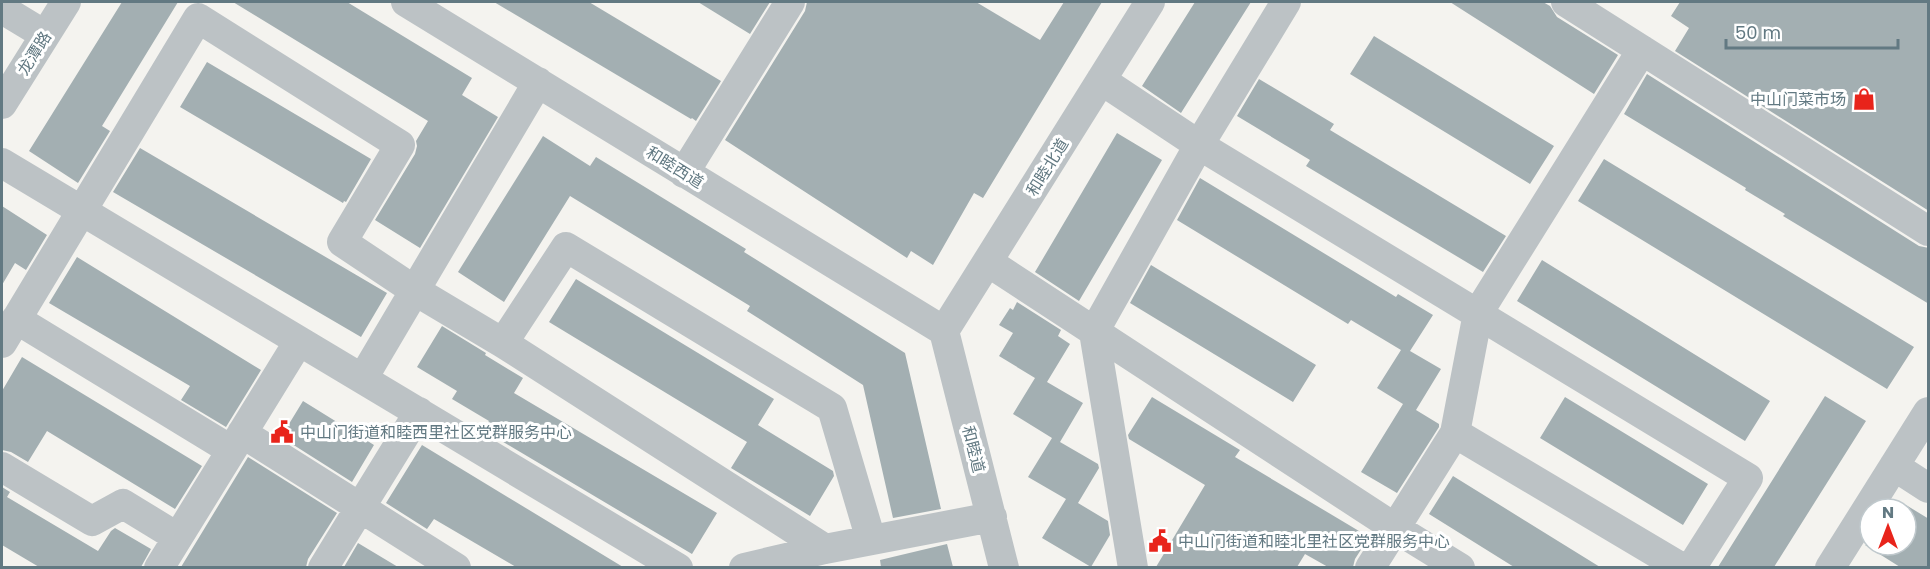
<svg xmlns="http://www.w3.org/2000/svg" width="1930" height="569" font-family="Poppins,'Noto Sans SC',sans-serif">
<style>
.building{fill:#a3afb2}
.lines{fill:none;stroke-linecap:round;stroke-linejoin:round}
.minor{stroke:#bcc2c5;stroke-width:30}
.labels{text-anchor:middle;stroke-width:6;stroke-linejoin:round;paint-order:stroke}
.street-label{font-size:16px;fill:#627982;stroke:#fff}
.poi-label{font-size:16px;fill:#627982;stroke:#fff;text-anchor:start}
</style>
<rect width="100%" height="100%" fill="#f4f3ef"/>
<!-- building -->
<path class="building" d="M122,2H178L102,126L110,131L78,183L29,151Z
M233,2H347L472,78L462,95L498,117L420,248L375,220L415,154L417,146L416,141L428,121Z
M494,2H589L721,81L696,121L692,118L691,119Z
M698,2H770L750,34Z
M807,2H976L1040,40L1064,2H1102L983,198L974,193L933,265L911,251L907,258L725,140L805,11Z
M1195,2H1251L1181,113L1142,86Z
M1450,2H1543L1550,6L1557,17L1618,55L1594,94Z
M1680,2H1929V211L1675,51L1689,28L1671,16Z
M1374,36L1554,146L1530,184L1350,74Z
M207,62L371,159L346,202L344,201L343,203L180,107Z
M1647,74L1919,246L1929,248V304L1783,216L1785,214L1745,190L1746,188L1624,114Z
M1259,79L1334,124L1330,130L1506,236L1483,272L1306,166L1310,160L1237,116Z
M1117,133L1162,160L1079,301L1035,272Z
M543,136L590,166L596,157L746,249L744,252L905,353L941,509L893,518L863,385L747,311L750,306L570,196L504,302L458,272Z
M140,148L387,293L361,337L113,192Z
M1604,159L1914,347L1887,389L1578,201Z
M1200,178L1396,297L1398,294L1433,315L1410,351L1441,369L1416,410L1439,424V427L1397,493L1361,472L1403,404L1377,388L1401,350L1351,320L1348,324L1177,220Z
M2,206L47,235L26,270L15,263L2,285Z
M77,257L261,370L226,427L181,400L190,386L49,303Z
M1542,260L1770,401L1745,441L1517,301Z
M1151,265L1316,365L1293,402L1130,303Z
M576,279L774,399L758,425L833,471L834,476L810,516L731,468L747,442L549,322Z
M1017,302L1061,330L1058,336L1070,344L1047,382L1083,403L1060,442L1098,464L1099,468L1078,503L1108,521L1110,535L1091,567L1042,538L1066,499L1028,477L1052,438L1013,414L1035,378L999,356L1013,333L999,325L1010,308L1013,310Z
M442,326L486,353L485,355L523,378L514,393L717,513L692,554L483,430L489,421L452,399L457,391L417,367Z
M22,357L202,466L175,509L47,431L28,462L11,452L2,450V391Z
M1825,396L1866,421L1774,567H1718Z
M1152,397L1240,450L1235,457L1369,537L1355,559L1353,567H1328L1305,554L1297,567H1156L1205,485L1129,439L1128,435Z
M1565,397L1708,484L1683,525L1540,438Z
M303,401L374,445L352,482L281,437Z
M422,445L623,567H516L434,519L427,529L386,503Z
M248,457L337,513L308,559L306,567H181Z
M1453,476L1600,567H1514L1429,514Z
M2,487L10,492L7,497L98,551L111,531L115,528L151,549L141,567H39L2,545Z
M1906,505L1929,519V567H1900L1865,545H1906Z
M358,543L398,567H344Z
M947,544L953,567H881L880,560Z"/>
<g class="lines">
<!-- minor -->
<path class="minor" d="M406,2L944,331
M1566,2L1928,231
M2,9L45,35
M1101,80L1199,145L1748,478L1691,568
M2,104L66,2
M2,163L678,568
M684,173L790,2
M988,262L1395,528L1460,568
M16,319L231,450
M944,331L1150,2
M944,331L1004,568
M2,343L198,18L400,145L342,242L414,290L503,343L825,549
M503,343L566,247L832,408L871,540
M363,378L538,82
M242,433L456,568
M1455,433L1682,568
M1894,466L1928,488
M2,467L92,521L123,504L177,537
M159,568L299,341
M323,568L419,412
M744,568L825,549L992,517
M1133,568L1094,332L1199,145L1286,2
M1370,568L1455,433L1478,313L1642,50
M1830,568L1928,412"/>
</g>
<!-- icons -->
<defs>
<g id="shop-bare" transform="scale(1.8)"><path d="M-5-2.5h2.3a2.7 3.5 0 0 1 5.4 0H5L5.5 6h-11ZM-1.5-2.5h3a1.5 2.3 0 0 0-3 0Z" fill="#e8241b" stroke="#fff" stroke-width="2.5" paint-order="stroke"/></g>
<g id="civic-bare" transform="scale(1.8)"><path d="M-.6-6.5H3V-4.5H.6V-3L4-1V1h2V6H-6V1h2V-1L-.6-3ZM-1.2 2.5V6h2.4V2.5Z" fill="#e8241b" stroke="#fff" stroke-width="2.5" paint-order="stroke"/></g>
</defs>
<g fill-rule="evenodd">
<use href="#shop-bare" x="1864" y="99"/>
<use href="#civic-bare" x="282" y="432"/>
<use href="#civic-bare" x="1160" y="541"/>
</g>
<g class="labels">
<!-- street labels -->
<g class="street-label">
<text transform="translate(34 53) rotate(-58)" y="6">龙潭路</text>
<text transform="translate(675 167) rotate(32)" y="6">和睦西道</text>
<text transform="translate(1047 167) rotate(-58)" y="6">和睦北道</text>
<text transform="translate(974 449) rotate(76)" y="6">和睦道</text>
</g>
<!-- poi labels -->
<g class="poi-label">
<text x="1846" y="105" text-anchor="end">中山门菜市场</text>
<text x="300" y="438">中山门街道和睦西里社区党群服务中心</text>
<text x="1178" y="547">中山门街道和睦北里社区党群服务中心</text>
</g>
</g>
<!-- border -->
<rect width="1930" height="569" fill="none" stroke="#627982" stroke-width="6"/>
<!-- north arrow -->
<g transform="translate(1888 527)"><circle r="28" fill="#ffffff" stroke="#c0c9cd" stroke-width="1.5"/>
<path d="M0-4.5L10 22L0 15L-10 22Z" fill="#e8241b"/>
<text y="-9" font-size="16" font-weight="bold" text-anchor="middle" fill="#627982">N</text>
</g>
<!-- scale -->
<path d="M1726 39v9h172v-9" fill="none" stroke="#627982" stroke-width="3"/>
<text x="1735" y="39" font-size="18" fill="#627982" stroke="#ffffff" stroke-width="4.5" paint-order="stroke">50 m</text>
</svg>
